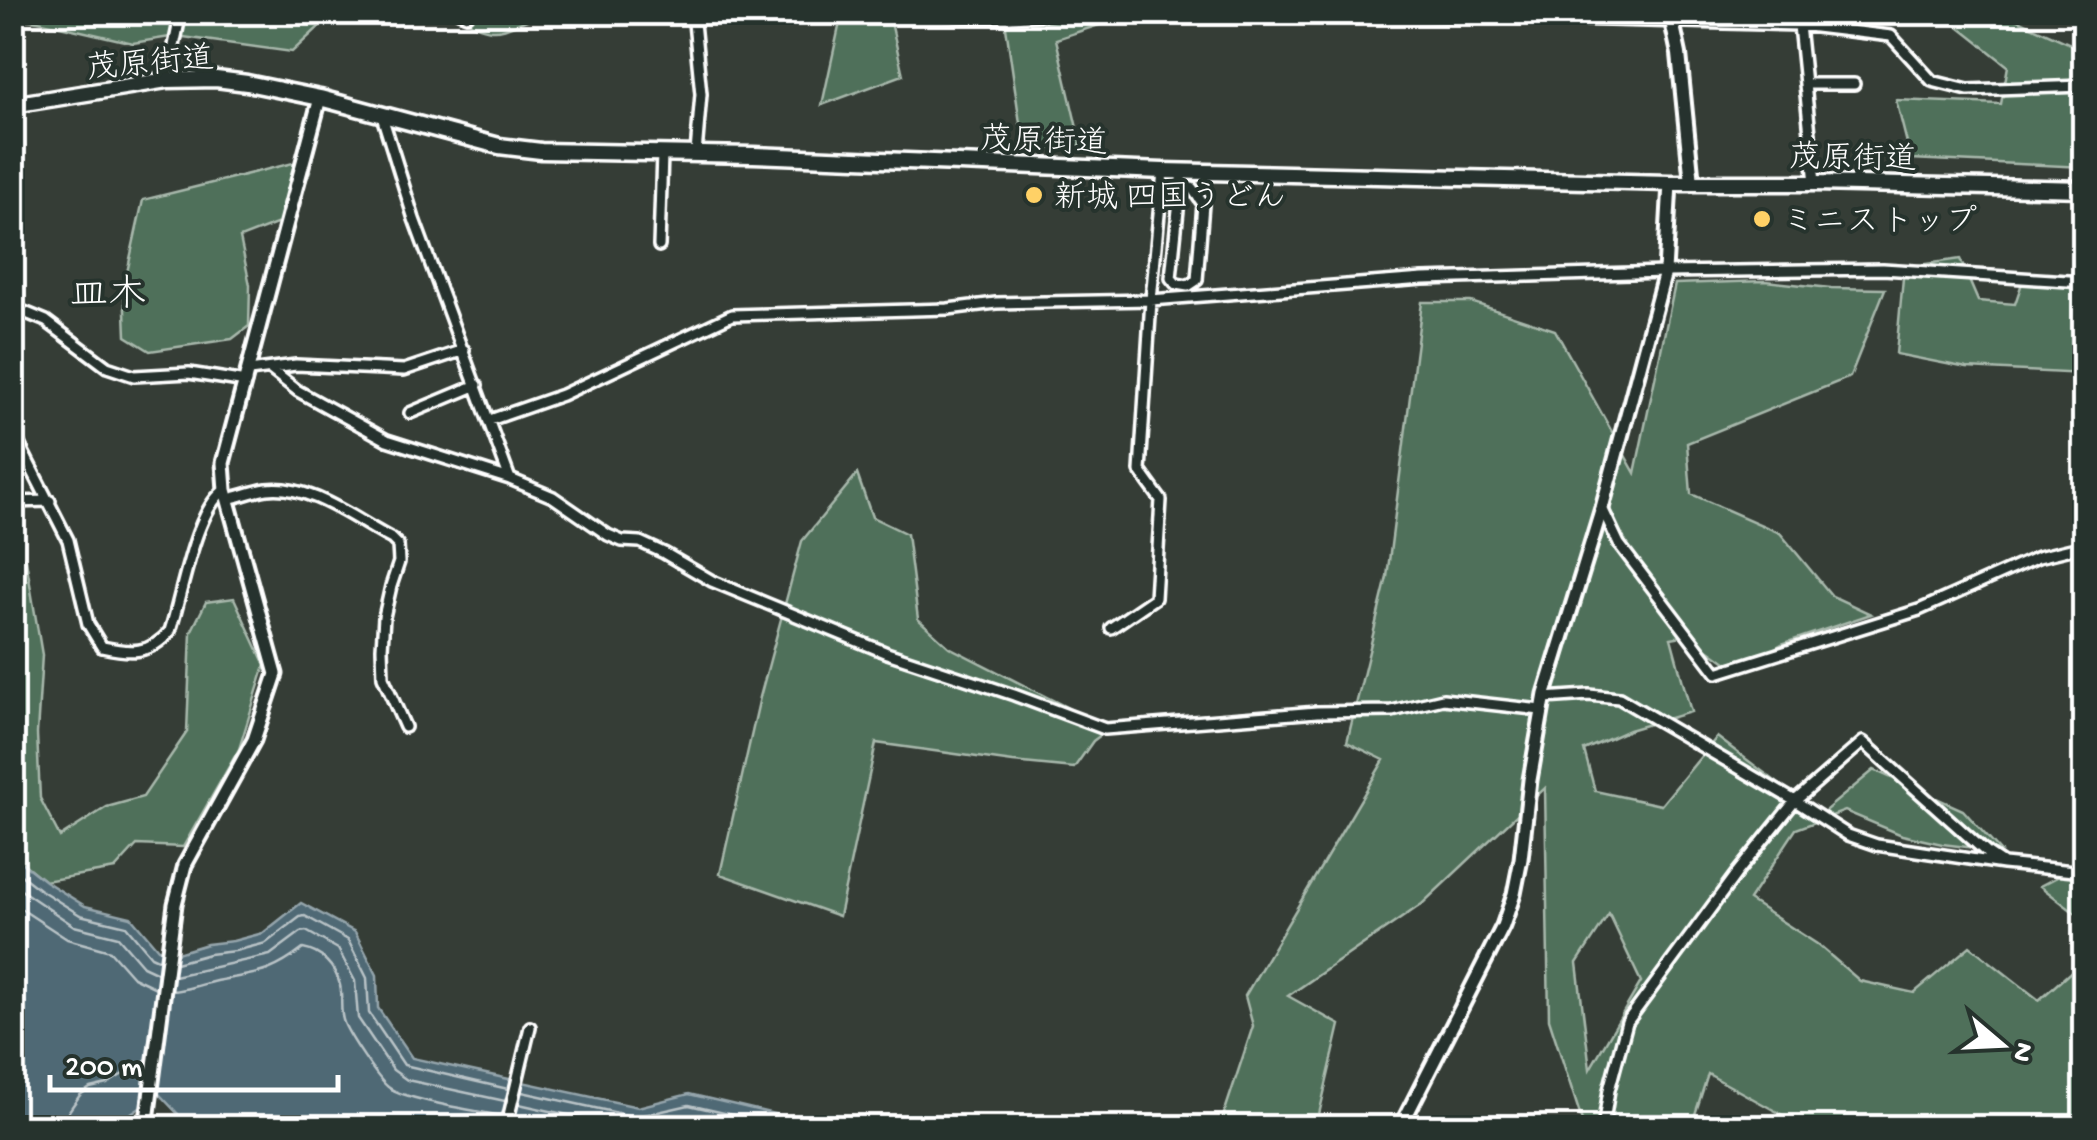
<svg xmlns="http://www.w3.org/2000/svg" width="2097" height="1140" font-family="'Gochi Hand','Klee One',sans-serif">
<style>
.green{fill:#50705a;stroke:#a8b8ac;stroke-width:2.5;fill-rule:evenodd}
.water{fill:#4f6974;stroke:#95a5ac;stroke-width:2.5}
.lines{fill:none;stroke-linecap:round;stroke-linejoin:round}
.shore{stroke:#b9c3c7;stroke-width:2.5}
.minor-casing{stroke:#fff;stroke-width:16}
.tertiary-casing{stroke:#fff;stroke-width:19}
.secondary-casing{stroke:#fff;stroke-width:20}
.primary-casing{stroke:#fff;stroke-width:21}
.minor{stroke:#26332d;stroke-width:9}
.tertiary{stroke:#26332d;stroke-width:11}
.secondary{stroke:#26332d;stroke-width:12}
.primary{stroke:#26332d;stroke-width:14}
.poi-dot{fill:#ffd166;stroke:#26332d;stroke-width:4}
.labels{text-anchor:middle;stroke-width:8;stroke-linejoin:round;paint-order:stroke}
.street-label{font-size:32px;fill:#fff;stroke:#26332d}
.poi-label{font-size:32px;fill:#fff;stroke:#26332d;text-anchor:start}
.quarter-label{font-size:38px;fill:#fff;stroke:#26332d}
</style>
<rect width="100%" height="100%" fill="#353d36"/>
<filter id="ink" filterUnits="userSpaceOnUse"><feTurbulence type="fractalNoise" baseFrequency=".01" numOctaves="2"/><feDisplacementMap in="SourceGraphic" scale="20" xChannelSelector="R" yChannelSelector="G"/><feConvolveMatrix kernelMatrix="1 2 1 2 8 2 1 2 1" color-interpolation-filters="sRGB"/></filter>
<g filter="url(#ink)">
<!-- green -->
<path class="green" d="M13,12L334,13L292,52L176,36L133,43L38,21L13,18Z
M453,13H547C500,27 500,43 453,13Z
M842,13H889L903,75L822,105Z
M1004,13H1108V22L1056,39L1081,145L1024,151Z
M1941,13H2002L2084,50V167L1911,159L1896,100L2001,104L2008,66Z
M297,162L310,171L292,218L240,238L250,285L249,326L232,339L150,351L126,336L124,286L143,200Z
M1960,259L1978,301L2015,304L2023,280L2084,284V374L1967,368L1896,354L1904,267Z
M1765,281L1831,288L1885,289L1850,377L1687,443L1691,494L1780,533L1832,596L1871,614L1782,644L1737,670L1688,635L1671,638L1691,712L1629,730L1584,750L1595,791L1661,805L1717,737L1820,815L1874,770L1963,810L2000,851L1942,844L1902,835L1845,811L1796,829L1749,900L1817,944L1860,981L1914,993L1970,946L2039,1000L2084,960V1127H1800L1779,1113L1708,1074L1691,1127H1584L1549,1019L1545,788L1422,904L1288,996L1340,1025L1316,1127H1241L1222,1120L1253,1026L1245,996L1384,760L1347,742L1387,577L1422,302H1471L1555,330L1635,473L1675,284ZM1609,914L1641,982L1590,1069L1577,963Z
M857,474L872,517L907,534L918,619L949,647L1109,729L1093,741L1074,768L1013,762L876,743L839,916L720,874L760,697L802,541Z
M12,550L26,560L42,655L37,734L40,798L60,837L107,807L143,797L187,732L191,632L206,602L234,598L265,665L239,749L183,847L137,845L115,869L45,881L13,855Z
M2084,863V920L2040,886Z"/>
<!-- water -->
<path class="water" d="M12,855L45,881L85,906L131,917L158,949L174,954L207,944L233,941L263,933L301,903L355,932L377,975L378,1008L412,1058L638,1107L689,1094L829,1127H183L178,1114L159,1094L121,1120L102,1123L93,1127H13Z"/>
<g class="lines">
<!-- shore -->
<path class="shore" d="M12,868L39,889L80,915L126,926L151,956L160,960
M12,884L74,926L118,937L143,966L158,973
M12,903L67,939L110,951L133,977L156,988
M176,963L209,954L235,951L266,943L300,917L305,916L348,940L367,978L369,1013L404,1065L508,1089
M174,976L270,955L301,932L306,931L338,949L355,981L358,1018L393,1070L407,1080L505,1101
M172,991C186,990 198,985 212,982C253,973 267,977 303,949C321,952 335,966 340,985C343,997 339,1011 344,1023C350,1037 377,1078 388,1087C405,1100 478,1111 502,1116
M522,1092L636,1117L689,1105L790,1128
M519,1104L626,1128
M66,1128L69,1111L80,1095L90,1088L107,1084L147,1059"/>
<!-- minor casing -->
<g class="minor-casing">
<path id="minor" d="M459,12L467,15
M693,12L701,94L696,153
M928,12C977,21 1025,17 1074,12
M1311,12L1799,25L1891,36L1932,81L1968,90L2084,86
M1799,25L1815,183
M167,80L181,12
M1805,84H1854
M381,113L414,219L510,479L553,497L608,535L622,541L640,542L664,553L712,581L887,653L1014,695L1105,729L1317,712L1392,711L1443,699L1541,710
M1179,188H1192L1203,204L1197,280L1188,286L1176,284L1171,278L1182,171
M659,246L662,154
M12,307L46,321L107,367L134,376L189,373L246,382
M270,369L298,391L387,440L510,479
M249,371L296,365L404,370L464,350
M410,413L477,385
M490,420L562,395L732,315L948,309L996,303L1151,300L1423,279L1665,272L1883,269L2084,282
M12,425L20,446L68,540L88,624L102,647C130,653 150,655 170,631C182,596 195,509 225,490
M228,499C241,496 254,491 267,489C311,484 355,520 392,539L398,545L399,562L391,586L384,617L382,648L383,677L405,727
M12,502L50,501
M1602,508L1619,544L1717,673L1919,610L2038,557L2084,546
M1111,628L1155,598L1161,500L1140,471L1151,300L1163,171
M1544,698L1589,695L1619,698L1795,801L1848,835L1877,845L2003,864L2084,872
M506,1128L530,1027
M1603,1128L1609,1090L1627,1022L1736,874L1795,801L1863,742L1988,854L2003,864"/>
</g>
<!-- tertiary casing -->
<g class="tertiary-casing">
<path id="tertiary" d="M146,1128L175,904L185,865L254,740L276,674L225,490L223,463L320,98
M1400,1128L1503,926L1514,894L1521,859L1530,780L1545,694L1602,508L1665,272L1670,183"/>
</g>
<!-- secondary casing -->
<g class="secondary-casing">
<path id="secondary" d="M1670,12L1679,54L1692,183"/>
</g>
<!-- primary casing -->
<g class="primary-casing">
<path id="primary" d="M12,105L167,80L216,79L247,83L320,98L499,146L541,151L753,155L1163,171L1670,183H1815L2084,189"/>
</g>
<!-- minor -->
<use href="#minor" class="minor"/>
<!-- tertiary -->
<use href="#tertiary" class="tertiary"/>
<!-- secondary -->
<use href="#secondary" class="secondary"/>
<!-- primary -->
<use href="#primary" class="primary"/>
</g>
</g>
<!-- markers -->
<g class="poi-dot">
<circle cx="1034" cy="195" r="10"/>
<circle cx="1762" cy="219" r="10"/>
</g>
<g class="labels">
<!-- street labels -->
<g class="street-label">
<text transform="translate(150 61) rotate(-5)" y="11">茂原街道</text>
<text transform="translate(1044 139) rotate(2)" y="11">茂原街道</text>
<text transform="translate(1853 156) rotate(1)" y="11">茂原街道</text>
</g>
<!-- poi labels -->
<g class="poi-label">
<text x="1054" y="206">新城 四国うどん</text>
<text x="1782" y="230">ミニストップ</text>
</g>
<!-- quarter labels -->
<g class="quarter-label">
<text x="108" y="305">皿木</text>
</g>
</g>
<!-- margin -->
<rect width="2097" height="1140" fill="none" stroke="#26332d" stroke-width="50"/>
<rect x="25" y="25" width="2047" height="1090" fill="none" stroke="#fff" stroke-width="4" filter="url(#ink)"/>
<!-- north arrow -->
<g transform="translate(2002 1045) rotate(109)" stroke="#26332d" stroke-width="8" paint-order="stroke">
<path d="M0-8L18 38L0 25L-18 38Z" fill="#ffffff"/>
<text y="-15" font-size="28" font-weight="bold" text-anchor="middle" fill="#ffffff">N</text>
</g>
<!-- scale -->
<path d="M50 1075v15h288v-15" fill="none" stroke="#ffffff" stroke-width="5"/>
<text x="65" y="1075" font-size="30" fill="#ffffff" stroke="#26332d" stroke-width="8" paint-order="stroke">200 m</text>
</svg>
